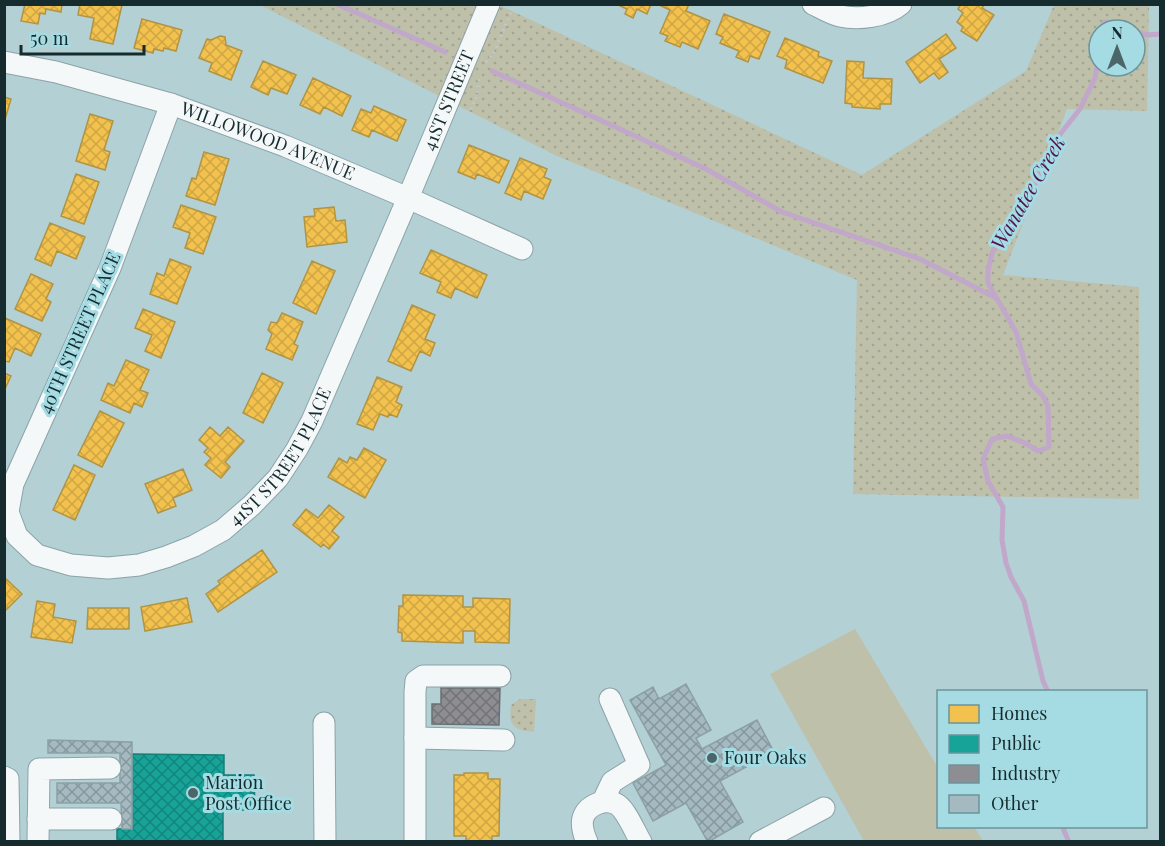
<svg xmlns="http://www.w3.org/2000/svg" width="1165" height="846" font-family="'Playfair Display',serif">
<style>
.grass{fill:url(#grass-dots);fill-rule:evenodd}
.pitch{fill:#bec0a9}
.homes{fill:url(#homes-cross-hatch);stroke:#b09444;stroke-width:1.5}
.public{fill:url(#public-cross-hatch);stroke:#167f78;stroke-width:1.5}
.industry{fill:url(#industry-cross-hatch);stroke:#697074;stroke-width:1.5}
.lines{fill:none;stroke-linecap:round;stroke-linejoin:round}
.stream{stroke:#c1a7ca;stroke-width:5}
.building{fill:url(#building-cross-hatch);stroke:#8ba0a6;stroke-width:1.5}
.minor-casing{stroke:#8ca3a7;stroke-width:23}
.path{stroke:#c2cbcc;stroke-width:3;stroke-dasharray:1.5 4.5;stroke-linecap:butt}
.minor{stroke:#f4f8f9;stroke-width:21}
.poi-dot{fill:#4c6568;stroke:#a5dbe3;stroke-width:2}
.labels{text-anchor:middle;stroke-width:6;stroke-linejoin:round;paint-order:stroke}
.street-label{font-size:18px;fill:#152b2e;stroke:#a5dbe3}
.poi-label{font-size:18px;fill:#152b2e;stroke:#a5dbe3;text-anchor:start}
.water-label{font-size:20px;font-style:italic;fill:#501550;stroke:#a5dbe3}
</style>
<defs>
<pattern id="grass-dots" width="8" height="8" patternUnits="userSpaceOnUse" patternTransform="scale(1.5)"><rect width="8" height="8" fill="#bec0a9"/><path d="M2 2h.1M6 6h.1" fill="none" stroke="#a2a592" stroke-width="1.8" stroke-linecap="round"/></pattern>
<pattern id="homes-cross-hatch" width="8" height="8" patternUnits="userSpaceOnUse" patternTransform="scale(1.5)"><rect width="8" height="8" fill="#f2c14e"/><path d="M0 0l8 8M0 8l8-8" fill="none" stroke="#cfa644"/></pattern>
<pattern id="public-cross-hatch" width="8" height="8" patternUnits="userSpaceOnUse" patternTransform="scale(1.5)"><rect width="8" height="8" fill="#17a398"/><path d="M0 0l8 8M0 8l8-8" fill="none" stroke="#14857c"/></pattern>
<pattern id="industry-cross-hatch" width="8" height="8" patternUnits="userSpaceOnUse" patternTransform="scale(1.5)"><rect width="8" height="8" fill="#8d8d92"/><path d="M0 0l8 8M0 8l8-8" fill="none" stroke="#727378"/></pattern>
<pattern id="building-cross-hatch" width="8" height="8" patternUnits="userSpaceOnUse" patternTransform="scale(1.5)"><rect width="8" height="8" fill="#a4b9c0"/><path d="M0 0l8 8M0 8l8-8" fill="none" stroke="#84979c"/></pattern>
</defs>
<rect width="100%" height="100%" fill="#b3d0d5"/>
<!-- grass -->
<path class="grass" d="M260,5H499L862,175L1026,71L1054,5H1149L1147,111L1067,109L1003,275L1139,287V499L853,494L857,280L557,156ZM1099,30H1135V66H1099Z
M520,699H536L534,732C514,730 508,726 511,705Z"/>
<!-- pitch -->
<path class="pitch" d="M855,629L938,768V826L974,827L983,841H864L770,674Z"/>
<!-- homes -->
<path class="homes" d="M25,4H62L61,12L46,9L45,14L40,13L38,24L21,21Z
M80,4L122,5L113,44L90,39L94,18L78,15Z
M616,4H651L647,14L637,9L633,18L625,14L627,9Z
M662,4H689L686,11L710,21L698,49L682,42L680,47L665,41L668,36L660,33L670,10L661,6Z
M961,4H985L982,8L994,15L977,41L961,31L963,27L957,22L963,13L958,9Z
M724,14L770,32L759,59L750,56L748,62L736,57L739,51L720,43L723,37L716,34Z
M142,19L182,30L176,51L164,48L163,51L154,49L153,53L134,48Z
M946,34L956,48L939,59L948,72L939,79L934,73L920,83L906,62Z
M220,36L225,37L226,45L242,51L231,80L209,71L212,63L199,58L207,39L211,40Z
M785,38L819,52L818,56L832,61L823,83L785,68L787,60L777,56Z
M263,61L296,75L287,94L271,88L268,95L251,87Z
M847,61L864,62L863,78L892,79L891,104H880V109L852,107V104L845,103Z
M313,78L351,96L342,116L324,107L320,114L300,105Z
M4,97L11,99L4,123Z
M374,106L406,120L397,141L372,130L369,137L352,130L361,109L371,113Z
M90,114L113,121L104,150L110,152L105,170L76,161Z
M469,145L509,161L499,183L477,174L475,179L458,172Z
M204,152L229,159L215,205L186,196L192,178L196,179Z
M520,158L547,169L544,177L551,180L543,199L524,191L521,200L505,193Z
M76,174L99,182L84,224L61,216Z
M181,205L216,217L203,254L185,248L190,233L173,227Z
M334,207L336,221L345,220L347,242L307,247L304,217L315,216L314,209Z
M50,223L85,237L76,259L57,251L51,266L35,259Z
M431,250L487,275L477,298L455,288L451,298L437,292L441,282L420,273Z
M170,259L191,267L177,304L150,294L157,273L164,276Z
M312,261L335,271L316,314L293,303Z
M31,274L53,284L46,299L51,302L42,321L15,309Z
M412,305L435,315L425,339L435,343L430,356L420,351L411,371L388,361Z
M143,309L175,322L161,358L145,351L152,335L135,328Z
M282,313L303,322L294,344L298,346L292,360L266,349L272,334L268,330L271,322L277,323Z
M5,318L41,334L31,356L15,348L9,362L4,361Z
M126,360L149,370L140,390L148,393L142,407L134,403L130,413L101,400L108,383L114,386Z
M4,373L11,376L4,391Z
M262,373L283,383L263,423L243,413Z
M377,377L402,387L396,402L402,405L397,417L389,414L388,417L380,414L373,430L357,424Z
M100,411L124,423L102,467L78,455Z
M210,427L220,436L228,427L244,441L225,462L230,467L221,478L205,465L211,458L204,452L208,448L199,440Z
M364,448L386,460L365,498L328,477L339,458L347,463L350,457L357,460Z
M74,465L95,475L75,520L53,510Z
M183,469L192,490L173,498L176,506L158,513L145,484Z
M329,505L344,517L332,531L339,537L329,549L323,544L321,547L293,525L306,509L318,518Z
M262,550L277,572L218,612L206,594L220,584L218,581Z
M4,577L22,594L4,612Z
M403,595L463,596V607H473V598L510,599L509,643L475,642V631H463V643L402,641V633L398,632L399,606H403Z
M187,598L192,622L145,631L141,607Z
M37,601L55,604L53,617L76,621L72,643L31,637Z
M88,608H129V629H87Z
M464,773H488V779H500L499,836H492V842H466V836H454V775H464Z"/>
<!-- public -->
<path class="public" d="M131,754L224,755V775H254L255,810H223V842H117V829H132Z"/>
<!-- industry -->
<path class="industry" d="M441,688H500L499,725L432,724V704H441Z"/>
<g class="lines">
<!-- stream -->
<path class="stream" d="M337,4L445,52
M1101,30L1105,22L1115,24L1131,30
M1135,31L1147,35L1160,34
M492,71L620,129L708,170L782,212L920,259L996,298
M1048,692L1043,681L1024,601L1011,577L1006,563L1002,540L1003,507L988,481L983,459L992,439L1007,436L1025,443L1038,451L1049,447L1048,406L1043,396L1031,384L1016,332L988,283V271L992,253L1034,186L1041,167L1061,133L1080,109L1095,78L1099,55L1098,38L1099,35
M1062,826L1069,842"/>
</g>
<!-- building -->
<path class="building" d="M686,684L711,730L696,738L702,749L757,720L774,752L720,781L743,822L708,842L686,803L653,821L633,783L666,765L630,700L653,687L659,699Z
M48,740L132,742V829H122L121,803H57V783H120V753H48Z"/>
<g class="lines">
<!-- minor casing -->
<g class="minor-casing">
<g id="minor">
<path d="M813,4C821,8 831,14 840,16C858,20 886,17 901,4"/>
<path id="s1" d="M4,62L56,72L171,104L285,146L408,198L522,249"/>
<path id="s2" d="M171,104L110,268L13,484L8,512L17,536L37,555L71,565L108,568L139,565L166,557L194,546L223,530L252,505L278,478L297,449L312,421L408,198L489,4"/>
<path d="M324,723L325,842"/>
<path d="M415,738L504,740"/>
<path d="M4,777L8,779L9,842"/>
<path d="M603,801L612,782L639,765L610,699"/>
<path d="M38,819H111"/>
<path d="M38,842L39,769L110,768"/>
<path d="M415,842V692L416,681L423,676H500"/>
<path d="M587,842C584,835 581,825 583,818C587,805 606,797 618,805C627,812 635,832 641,842"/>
<path d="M760,842L824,808"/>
</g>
</g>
<!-- path -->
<path class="path" d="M765,4L800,18
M904,26L913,22L933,4
M4,40L144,70L217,96L334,144L380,164
M486,62L495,51L514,4
M184,125L232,144L384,208L289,428C282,438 277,449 269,458C260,469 250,479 241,488C235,493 230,500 224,504C204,518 171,537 147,542C117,549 47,551 33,518C29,510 31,501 32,491C71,412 110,333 142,250C158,209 171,167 184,125Z
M438,190L435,188L477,96L479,78
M296,487L312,465L329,434L420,225H422
M433,762H500
M432,767H440L439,842"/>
<!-- minor -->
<use href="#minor" class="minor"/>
</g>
<!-- markers -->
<g class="poi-dot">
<circle cx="712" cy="758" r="6"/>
<circle cx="193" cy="793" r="6"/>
</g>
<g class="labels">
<!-- street labels -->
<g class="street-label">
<text dy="6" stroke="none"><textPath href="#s2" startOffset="1179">41ST STREET</textPath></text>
<text dy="6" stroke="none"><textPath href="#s1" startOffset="276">WILLOWOOD AVENUE</textPath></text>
<text transform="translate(80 333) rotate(-66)" y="6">40TH STREET PLACE</text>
<text dy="6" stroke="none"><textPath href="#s2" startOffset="783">41ST STREET PLACE</textPath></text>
</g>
<!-- poi labels -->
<g class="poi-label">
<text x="724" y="764">Four Oaks</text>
<text x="205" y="789">Marion<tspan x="205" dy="21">Post Office</tspan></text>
</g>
<!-- water labels -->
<g class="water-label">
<text transform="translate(1028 193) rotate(-60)" y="7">Wanatee Creek</text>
</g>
</g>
<!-- border -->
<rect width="1165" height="846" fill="none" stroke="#152b2e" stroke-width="12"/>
<!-- legend -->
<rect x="937" y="690" width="210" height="138" fill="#a5dbe3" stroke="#6b959b" stroke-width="1.5"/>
<rect x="949" y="705" width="30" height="18" fill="#f2c14e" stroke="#6b959b" stroke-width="1.5"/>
<text x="991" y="720" font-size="18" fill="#152b2e">Homes</text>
<rect x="949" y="735" width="30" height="18" fill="#17a398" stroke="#6b959b" stroke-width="1.5"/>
<text x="991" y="750" font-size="18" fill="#152b2e">Public</text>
<rect x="949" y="765" width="30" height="18" fill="#8d8d92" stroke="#6b959b" stroke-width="1.5"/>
<text x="991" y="780" font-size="18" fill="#152b2e">Industry</text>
<rect x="949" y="795" width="30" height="18" fill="#a4b9c0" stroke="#6b959b" stroke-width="1.5"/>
<text x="991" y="810" font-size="18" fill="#152b2e">Other</text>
<!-- north arrow -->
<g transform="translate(1117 48)"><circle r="28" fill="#a5dbe3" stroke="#6b959b" stroke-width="1.5"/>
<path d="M0-4.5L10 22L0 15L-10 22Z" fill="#4c6568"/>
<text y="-9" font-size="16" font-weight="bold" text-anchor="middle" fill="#152b2e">N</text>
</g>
<!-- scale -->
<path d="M21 45v9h123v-9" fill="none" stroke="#152b2e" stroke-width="3"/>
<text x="30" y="45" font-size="18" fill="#152b2e" stroke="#a5dbe3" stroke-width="4.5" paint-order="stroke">50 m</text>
</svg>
